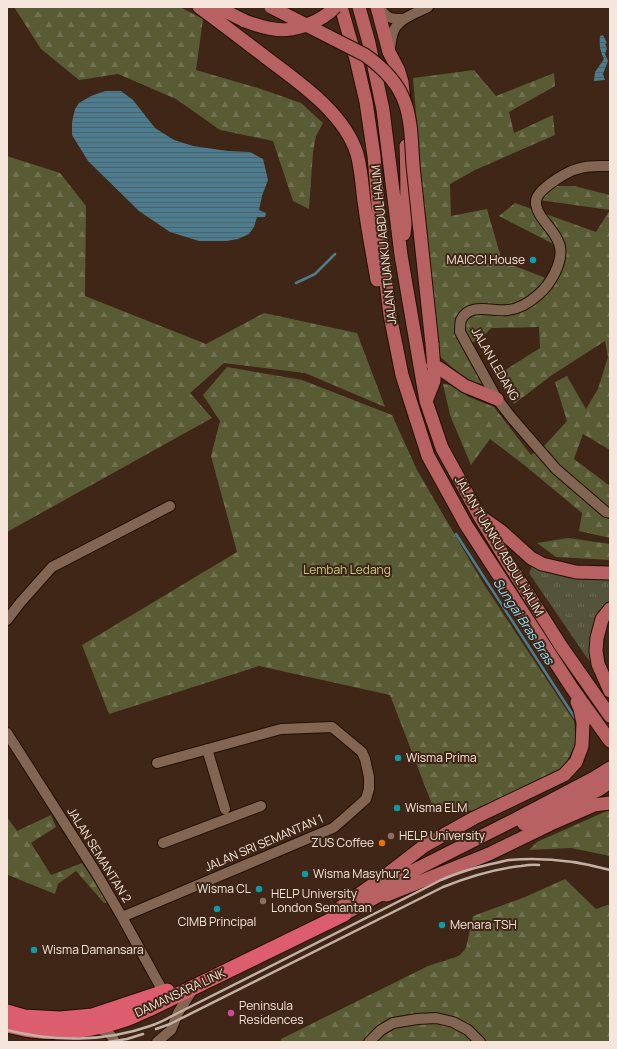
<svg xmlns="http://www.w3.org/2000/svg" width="617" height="1049" font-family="Manrope,sans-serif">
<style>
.grass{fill:url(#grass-tufts)}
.forest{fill:url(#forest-firs)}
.water{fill:url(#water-rules)}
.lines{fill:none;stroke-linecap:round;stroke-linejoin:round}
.stream{stroke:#4c7c8d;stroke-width:2.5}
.minor-casing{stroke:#250e01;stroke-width:12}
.major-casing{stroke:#250e01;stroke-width:15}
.highway-casing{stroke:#250e01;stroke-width:17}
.minor{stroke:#826653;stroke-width:10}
.major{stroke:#b76163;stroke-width:13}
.highway{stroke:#db5d6e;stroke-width:15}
.rail{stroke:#c4b1a5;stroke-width:2.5}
.major-bridge-casing{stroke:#250e01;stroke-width:15;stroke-linecap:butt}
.major-bridge{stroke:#b76163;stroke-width:13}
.culture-dot{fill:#0f9aa8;stroke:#3f2616;stroke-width:1.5}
.education-dot{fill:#8d6e63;stroke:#3f2616;stroke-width:1.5}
.food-dot{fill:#e8710a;stroke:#3f2616;stroke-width:1.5}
.hotel-dot{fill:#d1479c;stroke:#3f2616;stroke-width:1.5}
.labels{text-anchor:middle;stroke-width:4;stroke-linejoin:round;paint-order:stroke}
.street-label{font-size:12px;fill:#f6e5db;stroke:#3f2616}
.poi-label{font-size:12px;fill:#f6e5db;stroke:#3f2616;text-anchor:start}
.park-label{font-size:12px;fill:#c8cb88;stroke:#3f2616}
.water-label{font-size:13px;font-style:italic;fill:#8edffb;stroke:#3f2616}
</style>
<defs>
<pattern id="grass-tufts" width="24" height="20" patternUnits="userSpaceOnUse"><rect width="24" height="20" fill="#53543a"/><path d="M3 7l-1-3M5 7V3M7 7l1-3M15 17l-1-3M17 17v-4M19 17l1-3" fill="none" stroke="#6c6c56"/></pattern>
<pattern id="forest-firs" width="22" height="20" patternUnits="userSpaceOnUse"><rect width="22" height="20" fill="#595b34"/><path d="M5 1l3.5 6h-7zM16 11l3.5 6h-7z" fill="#717251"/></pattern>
<pattern id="water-rules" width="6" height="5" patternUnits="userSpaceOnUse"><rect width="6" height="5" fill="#4c7c8d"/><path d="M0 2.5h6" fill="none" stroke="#4b636b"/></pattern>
</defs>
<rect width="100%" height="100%" fill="#3f2616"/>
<!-- grass -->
<path class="grass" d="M534,564L610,578V603L595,668L585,655L529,573Z"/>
<!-- forest -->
<path class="forest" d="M14,7H180L203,19L196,70L258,88L301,103L323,123L316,136L313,152L309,209L293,201L273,141L220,130L176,99L118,74L79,80L41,49Z
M474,70L496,96L554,73L555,86L509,112L514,133L553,115L555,135L475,170L450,184L451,216L487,209L502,261L553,281L563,249L499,216L515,203L596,232L610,210L539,200L549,186H574L610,195V450L583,434L574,459L610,486V538L579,531L582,513L523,464L490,439L471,465L450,415L443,384L451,385L469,397L494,407L531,455L545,445L567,421L555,382L567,376L586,409L598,389L608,357L605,341L552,375L514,404L496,376L540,348L539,327L491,328L481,339L462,347L484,385L465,379L436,353L413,78Z
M7,156L60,173L86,206L85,296L206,344L264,313L357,333L385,407L305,373L224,363L190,393L212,418L7,532Z
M227,367L302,380L392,415L417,470L483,583L574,721L576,743L563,769L474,811L433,807L390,695L259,666L109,714L82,645L237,552L211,456L220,421L203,395Z
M568,538L610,544V560L556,557L537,543Z
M609,810H610V856L571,848L529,850L537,842Z
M51,815L56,827L31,843L51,875L82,863L107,900V903H104L76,871L58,884L55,894L8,875L7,867V817L17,831Z
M565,879L596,909L610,904V1042H280L281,1039L428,966L459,956L466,948L473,916L525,897Z"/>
<!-- water -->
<path class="water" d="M603,35L607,43L605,44L607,48L605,54L608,61L603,74L605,80L594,81L595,72L604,59C600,51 599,45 600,36Z
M105,91H121L133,100L155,128L174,140L193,146L228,151L250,152L263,159L268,180L262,196L259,210L266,213L265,217H257L254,227L249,234L238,239L226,241H199L170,232L139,211L88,161L72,135V122L75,109L79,103L91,96Z"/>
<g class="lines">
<!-- stream -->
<path class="stream" d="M296,283L315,274L335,254
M456,534L575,718"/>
<!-- minor casing -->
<g class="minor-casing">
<path id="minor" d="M379,7C387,19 391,19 404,19
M389,52C391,45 391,36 394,30C400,18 416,13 428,7
M610,166C599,166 587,165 577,169C566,172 546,185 539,194C536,198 535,203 537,208C538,215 548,225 552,231C555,235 559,242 560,247C563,263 550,285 538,295C530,302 519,309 508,310C493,312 469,302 461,320C460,324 460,328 460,332L497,399L511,417L556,469L606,512L610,513
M7,620L20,603L52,567L170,506
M7,733L95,871L122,917L164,993
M207,749L225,809
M163,843L261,806
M122,917L333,828L347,816L366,799L369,789V777L365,759L362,752L332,727L281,729L157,763
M95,1029C105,1029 111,1033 115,1042
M157,1042L171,1030L178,1013L193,989
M369,1042L381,1030L393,1023L417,1019L436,1018L453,1022L468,1030L480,1042"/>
</g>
<!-- major casing -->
<g class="major-casing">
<path id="major" d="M199,7C221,23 243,40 264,56C298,82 344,112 357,154C362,172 362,190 365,208C368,232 373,256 377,280
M217,7L245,21
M341,7L356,59L366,102L374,156L382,251L390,315L402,375L428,456L466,525L572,688L610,741
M359,7L369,43L383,110L401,255L426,401L442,448L480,517L507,561L561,646L610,716
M377,7L389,52L398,69L402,82L404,101
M404,234C408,205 407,176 406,146
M433,365L439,368L465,386L497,399
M427,399L434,381V369L432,344
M484,519L501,531L531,558L542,564L576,572L610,573
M610,609L602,619L597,638L596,651L598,664L610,691
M524,824L600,789L610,782
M381,887L514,820L594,778L610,768
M387,895L489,854L555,822L585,809L594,805L610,803
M341,907L385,876L424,846L474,818L564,775L576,762L582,746L583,723L580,709L577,702
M344,914L393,888"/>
</g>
<!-- highway casing -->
<g class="highway-casing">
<path id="highway" d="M7,1012L24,1017L60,1019L92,1016L167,991
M7,1025C15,1027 23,1029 31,1030C66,1034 93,1030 126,1019C134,1016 141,1012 149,1009L344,914"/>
</g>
<!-- minor -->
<use href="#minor" class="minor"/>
<!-- major -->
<use href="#major" class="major"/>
<!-- highway -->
<use href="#highway" class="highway"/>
<!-- rail -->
<path class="rail" d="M156,1029L170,1024L443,887C468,877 493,869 521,866C527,865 533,864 539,865
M7,1030C53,1042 105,1042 150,1026C157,1024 165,1020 172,1016L441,880C457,873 473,868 491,864C497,863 503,861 509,860C542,857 578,861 610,870
M108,1042L127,1039L143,1034"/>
<!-- major-bridge casing -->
<g class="major-bridge-casing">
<path id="major-bridge" d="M271,7L365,55C382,67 398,82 405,103C413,126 411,151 414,175C420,231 426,288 432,344
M245,21C258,26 277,32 291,29C297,28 303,26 309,24C319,20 328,15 335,7"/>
</g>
<!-- major-bridge -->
<use href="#major-bridge" class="major-bridge"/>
</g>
<!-- markers -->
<g class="culture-dot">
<circle cx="533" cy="260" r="4"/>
<circle cx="398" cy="758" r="4"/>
<circle cx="397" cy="808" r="4"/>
<circle cx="305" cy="874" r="4"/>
<circle cx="259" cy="889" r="4"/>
<circle cx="217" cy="909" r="4"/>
<circle cx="442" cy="925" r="4"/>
<circle cx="34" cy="950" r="4"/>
</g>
<g class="education-dot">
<circle cx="391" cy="836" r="4"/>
<circle cx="263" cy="901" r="4"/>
</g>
<circle class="food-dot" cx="382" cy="843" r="4"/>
<circle class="hotel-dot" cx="231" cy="1013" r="4"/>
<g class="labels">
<!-- street labels -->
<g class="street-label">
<text transform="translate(384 245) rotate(-96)" y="4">JALAN TUANKU ABDUL HALIM</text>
<text transform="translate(495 364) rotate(60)" y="4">JALAN LEDANG</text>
<text transform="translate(499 546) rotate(59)" y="4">JALAN TUANKU ABDUL HALIM</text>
<text transform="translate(264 843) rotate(-23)" y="4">JALAN SRI SEMANTAN 1</text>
<text transform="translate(99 855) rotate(58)" y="4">JALAN SEMANTAN 2</text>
<text transform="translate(180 993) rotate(-25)" y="4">DAMANSARA LINK</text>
</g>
<!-- poi labels -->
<g class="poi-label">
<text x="525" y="264" text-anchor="end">MAICCI House</text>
<text x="406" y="762">Wisma Prima</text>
<text x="405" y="812">Wisma ELM</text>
<text x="399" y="840">HELP University</text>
<text x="374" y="847" text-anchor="end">ZUS Coffee</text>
<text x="313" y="878">Wisma Masyhur 2</text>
<text x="251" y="893" text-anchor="end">Wisma CL</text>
<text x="271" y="898">HELP University<tspan x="271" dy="14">London Semantan</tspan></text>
<text x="217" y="926" text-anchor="middle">CIMB Principal</text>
<text x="450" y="929">Menara TSH</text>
<text x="42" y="954">Wisma Damansara</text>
<text x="239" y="1010">Peninsula<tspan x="239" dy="14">Residences</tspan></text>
</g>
<!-- park labels -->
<g class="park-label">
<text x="347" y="574">Lembah Ledang</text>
</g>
<!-- water labels -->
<g class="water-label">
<text transform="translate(524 621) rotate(57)" y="5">Sungai Bras Bras</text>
</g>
</g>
<!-- border -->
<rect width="617" height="1049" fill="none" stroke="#f6e5db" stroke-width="16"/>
</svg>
